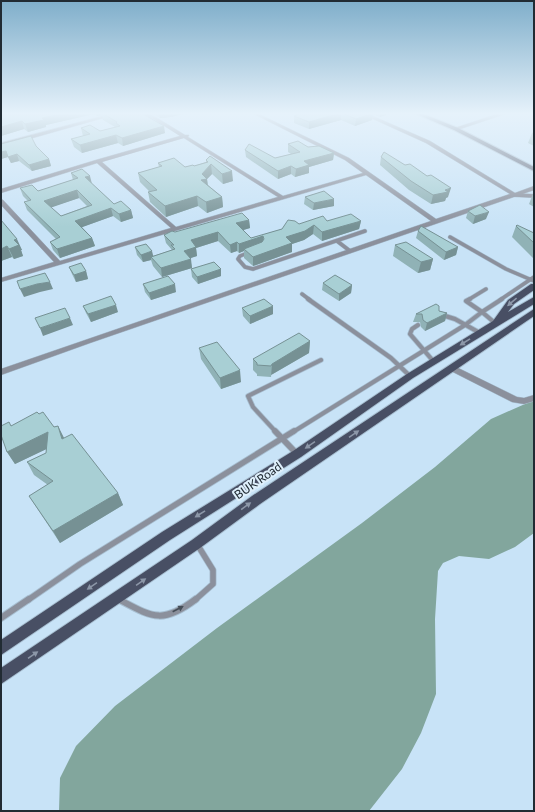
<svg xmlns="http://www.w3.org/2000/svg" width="535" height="812" font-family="Lato,sans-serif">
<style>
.water{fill:#82a69d}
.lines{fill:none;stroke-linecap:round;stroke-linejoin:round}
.service-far4-casing{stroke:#a7bed0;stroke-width:3.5}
.service-far3-casing{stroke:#a7bed0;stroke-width:4.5}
.service-far2-casing{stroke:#a7bed0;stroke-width:5.5}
.service-far1-casing{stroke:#a7bed0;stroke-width:7}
.service-casing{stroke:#a7bed0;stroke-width:8}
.minor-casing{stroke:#a7bed0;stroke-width:1}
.secondary-casing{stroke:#a7bed0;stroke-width:2}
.primary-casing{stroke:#a7bed0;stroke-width:2}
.service-far4{stroke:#8b909c;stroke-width:2.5}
.service-far3{stroke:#8b909c;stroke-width:3.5}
.service-far2{stroke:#8b909c;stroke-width:4}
.service-far1{stroke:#8b909c;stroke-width:5.5}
.service{stroke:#8b909c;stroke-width:6}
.minor{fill:#8b909c;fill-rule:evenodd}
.secondary{fill:#636a7b;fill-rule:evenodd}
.primary{fill:#484f64;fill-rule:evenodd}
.wall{fill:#90b2b6;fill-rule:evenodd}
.shaded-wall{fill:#769194}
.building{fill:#a8cfd4;stroke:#769194;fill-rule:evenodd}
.oneway{fill:#8c97a8}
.oneway2{fill:#464e58}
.labels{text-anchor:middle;stroke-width:4;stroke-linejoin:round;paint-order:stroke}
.street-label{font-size:12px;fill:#212b33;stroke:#deeffb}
</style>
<rect width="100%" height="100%" fill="#c8e3f7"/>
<!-- water -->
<path class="water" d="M534,400V533L515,547L489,559L459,556L443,563L438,571L435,619L436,694L421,733L402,769L369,811H59L60,778L76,746L115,706L217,628L362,523L435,467L491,419Z"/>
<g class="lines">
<!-- service-far4 casing -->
<g class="service-far4-casing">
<path id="service-far4" d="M456,129L504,113
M515,195H524"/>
</g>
<!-- service-far3 casing -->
<g class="service-far3-casing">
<path id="service-far3" d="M515,195L534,196
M450,237L506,269L534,281
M337,241L350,251
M250,252L240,256L238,259L245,267L253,269L365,231
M302,294L310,300
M468,300L486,289
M500,300L534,277"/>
</g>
<!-- service-far2 casing -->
<g class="service-far2-casing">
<path id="service-far2" d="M308,299L391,358L410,376
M442,315L455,319L480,333
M495,323L482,312L502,299
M418,325L412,329L410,334L434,362
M276,432L253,407L248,396L321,360
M293,432L465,325L482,312L466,301L470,299"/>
</g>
<!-- service-far1 casing -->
<g class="service-far1-casing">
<path id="service-far1" d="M275,431L297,454
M117,598L120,600
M28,600L80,564L294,431
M195,600L213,584V570L197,544"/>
</g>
<!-- service casing -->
<g class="service-casing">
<path id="service" d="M118,599C152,617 162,625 196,599
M1,618L29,599"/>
</g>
<!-- minor casing -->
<g class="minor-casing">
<path id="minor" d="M114,113H121L1,147V143Z
M144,113H149L185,135H189L188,137L283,196L363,173L345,160L252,113H257L349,158L436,219L510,194L426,143L360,113H366L430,141L515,193L534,186V190L90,343L1,375V369L431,221L366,175L1,282V278L54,262L1,205V199L3,200L60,261L171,228L97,163L1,193V189L96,160L180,136ZM184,138L278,197L176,227L102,162Z
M452,365L517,397L524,398L534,395V401L524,404L512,402L449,370L448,368L449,366Z"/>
</g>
<!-- secondary casing -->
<g class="secondary-casing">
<path id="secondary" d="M414,113H421L458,128L534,167V171L454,130Z"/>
</g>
<!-- primary casing -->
<g class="primary-casing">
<path id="primary" d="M531,284H534V290L514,304L508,312L534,297V304L413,378L301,457L170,540L1,655V640L162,532L293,451L407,374L493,321L508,300Z
M534,309V316L260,504L200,548L1,684V668L192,540L252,496Z"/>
</g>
<!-- service-far4 -->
<use href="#service-far4" class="service-far4"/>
<!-- service-far3 -->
<use href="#service-far3" class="service-far3"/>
<!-- service-far2 -->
<use href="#service-far2" class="service-far2"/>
<!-- service-far1 -->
<use href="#service-far1" class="service-far1"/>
<!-- service -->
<use href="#service" class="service"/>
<!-- minor -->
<use href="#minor" class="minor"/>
<!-- secondary -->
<use href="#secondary" class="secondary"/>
<!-- primary -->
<use href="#primary" class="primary"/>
</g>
<!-- wall -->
<path class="wall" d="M1,113H151L152,119L165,133L123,146L118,143L82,153L74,147L71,139L83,136L81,128L100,131L115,127L103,120L102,115L97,116L94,114L46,125V127L28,132L24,129L1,136Z
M152,113H187L171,117L160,118Z
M302,113H386V115L380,117L373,114L372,120L355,126L341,120L309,129L294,123V116Z
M534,132V146L528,143L532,133Z
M1,144L36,146L49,159L51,166L32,171L19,161L11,163L8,157L1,159Z
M288,144L308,147L334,153L333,160L309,167V173L295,177L291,174L278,179L246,157L245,150L275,158L291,154L288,152Z
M381,157L405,165L448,197L446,198L445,201L431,204L409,190L380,165Z
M206,160L233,181L223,184L212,174L207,179L208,185L222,197L223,207L207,213L198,206L166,217L150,202L148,192H150L140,182L138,173L159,167L158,163L185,167L194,166L206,162Z
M71,173L92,184L114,204L131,210L133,218L121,222L113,216L82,227L92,238L95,246L60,258L53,250L50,242L56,239L27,210L24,202L28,201L23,196L20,188L38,191L73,180ZM79,198L87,206L61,216L51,207Z
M534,191V207L529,204Z
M305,197L334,206L313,210L304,204Z
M468,211L486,219L473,224L466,218Z
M1,220L22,250H21L23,256L14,259L12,257L1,261Z
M249,220L250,228L243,230L251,238L299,224L327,221H361L359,229L322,241L313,234L304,240L292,244V252L253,266L244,258V251L239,253L237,251L231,253L218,241L196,248L197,256L190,258L192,268L162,277L153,266L151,260L143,262L137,255L135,247L153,256L172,250L166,243L164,235Z
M516,226L534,233V259L512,237Z
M418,231L458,247L456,255L444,260L416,238Z
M395,245L433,259L430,270L418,273L393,256Z
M69,267L86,271L88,279L76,282L72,274Z
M191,269H221V276L198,284L192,277Z
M323,283L352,285L351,293L339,301L322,290Z
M143,284L176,292L151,300L145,292Z
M83,306L118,312L91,322L86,313Z
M242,308L273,314L250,324L243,316Z
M439,311L447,313L445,321L425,331L421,327L420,322H413L416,314Z
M310,341L309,353L271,375V377L257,376V374L253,370V359Z
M199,348L241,382L221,389L201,359Z
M39,414L54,427L58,426L64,438L118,493L123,505L60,543L29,496L48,485L34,475L27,462L46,453V449L15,464L7,452L11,426Z"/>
<!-- shaded-wall -->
<path class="shaded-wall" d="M65,113H93L94,114L46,125V127L28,132L25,124L42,118Z
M96,113H101L102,115L97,116Z
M148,113H151L152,120L143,114Z
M159,113H187L171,117L160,118Z
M340,113H341V120L309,129V122Z
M373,113L372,120L355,126L356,119Z
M380,113H386V115L380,117Z
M22,121L24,129L1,136V127Z
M164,126L165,133L123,146L122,138Z
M116,135L118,143L82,153L80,145Z
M6,151L17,154L19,161L11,163L8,157L1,159V152Z
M334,153L333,160L309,167V173L295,177L296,169L304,161Z
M49,159L51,166L32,171L29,165Z
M211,164L212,174L207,179L208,189L201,180L202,174Z
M291,166V174L278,179V171Z
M232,171L233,181L223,184L222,174Z
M90,176L92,184L85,177Z
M451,188L448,197L446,198L445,201L431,204L433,195Z
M77,190L79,198L47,209L44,201Z
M197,196L198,206L166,217L165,206Z
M222,197L223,207L207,213L206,202Z
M334,199V206L313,210L314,203Z
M111,208L113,216L77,229L75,221Z
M131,210L133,218L121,222L119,214Z
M489,212L486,219L473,224L475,216Z
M249,220L250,228L237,232L236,223Z
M361,221L359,229L322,241V232Z
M314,225L313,234L304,240L292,244V252L253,266V257L286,237Z
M218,232V241L196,248L197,256L185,260L184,251L191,240Z
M263,236V245L244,249V251L239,253V244Z
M92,238L95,246L60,258L57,249Z
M17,239L22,250H21L23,256L14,259L9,249L14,240Z
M237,242V251L231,253L230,245Z
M7,246L12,257L1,261V249Z
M458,247L456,255L444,260L446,252Z
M152,251L154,259L151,257V260L143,262L141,255Z
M191,259L192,268L162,277L161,268Z
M433,259L430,270L418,273L421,262Z
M221,269V276L198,284L197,277Z
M86,271L88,279L76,282L74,275Z
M50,282L53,289L40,292L24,297L20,289L37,284Z
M175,284L176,292L151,300L149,293Z
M352,285L351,293L339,301V294Z
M116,305L118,312L91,322L88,314Z
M273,306V314L250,324V316Z
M447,313L445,321L425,331L427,323Z
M70,318L73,325L43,336L40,328Z
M310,341L309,353L271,375V377L272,364Z
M240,370L241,382L221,389L220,378Z
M58,426L64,438L62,439Z
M48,432L55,445L15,464L7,452Z
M118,493L123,505L60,543L53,531Z"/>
<!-- building -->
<path class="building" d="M1,113H65L42,118L44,120L25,124L22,121L1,127Z
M102,113H148L143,114L164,126L122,138L116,135L80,145L71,139L90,134L81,128L90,125L100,131L120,126L116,123L117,122Z
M302,113H340L309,122L294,116Z
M342,113H373L356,119Z
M31,136L36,146L49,159L29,165L17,154L8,157L6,151L1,152V144Z
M298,141L308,147L319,146L334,153L304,161L309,165L296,169L291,166L278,171L245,150L249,144L275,158L300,152L288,144Z
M384,152L405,165L410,164L427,176L431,175L451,188L445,190L448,192L433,195L411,181L381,157Z
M210,156L232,171L222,174L211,164L202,174L207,179L201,180L222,197L206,202L197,196L165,206L148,192L157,190L138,173L162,166L158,163L174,158L185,167L193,165L194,166L208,162L206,160Z
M82,169L90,176L85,177L114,204L121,201L131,210L119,214L111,208L75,221L92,238L57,249L50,242L60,237L24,202L31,200L20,188L32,185L38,191L78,178L71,173ZM77,190L92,205L61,216L44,201Z
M324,191L334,199L314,203L305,197Z
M480,205L489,212L475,216L468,211Z
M242,213L249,220L236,223L251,238L282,229L288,220L295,221L299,224L323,216L327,221L351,214L361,221L322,232L314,225L305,231L286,237L292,243L253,257L244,249L262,242L264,239L263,236L239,244L237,242L230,245L218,232L191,240L196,247L184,251L191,259L161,268L151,257L175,249L171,245H174L164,235L172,231L175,232Z
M1,220L17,239L14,240L19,245L9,249L7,246L1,249Z
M517,225L534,233V243L516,226Z
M421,226L458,247L446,252L418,231Z
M406,242L433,259L421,262L395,245Z
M146,244L152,251L141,255L135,247Z
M214,262L221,269L197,277L191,269Z
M81,263L86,271L74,275L69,267Z
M45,273L50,282L37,284L20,289L17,281Z
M335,275L352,285L339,294L323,283Z
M168,276L175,284L149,293L143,284Z
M111,296L116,305L88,314L83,306Z
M264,299L273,306L250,316L242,308Z
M436,304L439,306V311L447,313L427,323L423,320L422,314H416Z
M65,308L70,318L40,328L35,318Z
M299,333L310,341L272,364L271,366L257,365V363L253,359Z
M217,342L240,370L220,378L199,348Z
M37,412L39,414L43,412L54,427L58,426L62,439L72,434L118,493L53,531L29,496L53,481L27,462L46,453L48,432L7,452L1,435V426L9,422L11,426Z"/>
<!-- one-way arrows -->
<defs><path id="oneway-solid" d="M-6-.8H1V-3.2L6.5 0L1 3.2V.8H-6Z"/></defs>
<g class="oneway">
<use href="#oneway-solid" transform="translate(512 302) rotate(140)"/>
<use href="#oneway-solid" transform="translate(465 342) rotate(148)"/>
<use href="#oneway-solid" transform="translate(354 434) rotate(-34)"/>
<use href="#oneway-solid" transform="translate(310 445) rotate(146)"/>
<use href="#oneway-solid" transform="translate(246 506) rotate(-36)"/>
<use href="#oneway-solid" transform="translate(200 514) rotate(148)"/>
<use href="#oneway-solid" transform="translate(141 582) rotate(-35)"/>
<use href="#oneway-solid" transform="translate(92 586) rotate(146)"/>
<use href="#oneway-solid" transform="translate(33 655) rotate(-34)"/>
</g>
<use class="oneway2" href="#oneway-solid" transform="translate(178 609) rotate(-27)"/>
<!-- sky -->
<linearGradient id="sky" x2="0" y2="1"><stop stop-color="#7faeca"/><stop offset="0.5" stop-color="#e6f2fb"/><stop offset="1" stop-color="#e6f2fb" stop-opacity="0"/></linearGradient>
<rect width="535" height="227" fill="url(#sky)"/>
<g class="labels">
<!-- street labels -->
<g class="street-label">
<text transform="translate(258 481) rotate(-35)" y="4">BUK Road</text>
</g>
</g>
<!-- border -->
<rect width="535" height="812" fill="none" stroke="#212b33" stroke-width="4"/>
</svg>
